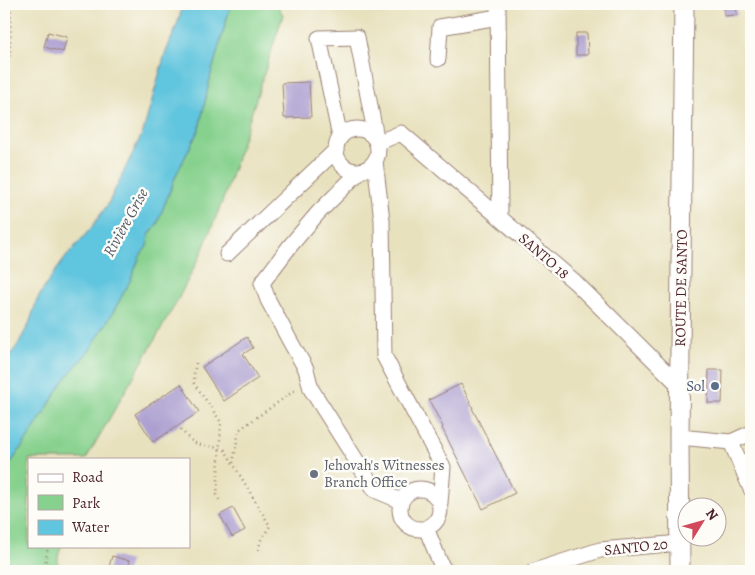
<svg xmlns="http://www.w3.org/2000/svg" width="755" height="575" font-family="Alegreya,serif">
<style>
.green{fill:#87d18e;stroke:#68785c}
.water{fill:#60c5de;stroke:#557284}
.building{fill:#ab9ed0}
.lines{fill:none;stroke-linecap:round;stroke-linejoin:round}
.minor-casing{stroke:#998074;stroke-width:17}
.major-casing{stroke:#998074;stroke-width:21}
.path{stroke:#998074;stroke-width:2.5;stroke-dasharray:1 4;stroke-linecap:butt}
.minor{stroke:#fff;stroke-width:15}
.major{stroke:#fff;stroke-width:19}
.service-dot{fill:#5c6f8a;stroke:#fdfcf7;stroke-width:2}
.worship-dot{fill:#6b7280;stroke:#fdfcf7;stroke-width:2}
.labels{text-anchor:middle;stroke-width:5;stroke-linejoin:round;paint-order:stroke}
.street-label{font-size:15px;fill:#4a1f2b;stroke:#fdfcf7}
.service-label{font-size:15px;fill:#4e5e75;stroke:#fdfcf7;text-anchor:end}
.worship-label{font-size:15px;fill:#5b616d;stroke:#fdfcf7;text-anchor:start}
.water-label{font-size:16px;font-style:italic;fill:#52596a;stroke:#fdfcf7}
</style>
<rect width="100%" height="100%" fill="#fdfcf7"/>
<filter id="ink" filterUnits="userSpaceOnUse"><feTurbulence type="fractalNoise" baseFrequency=".02" numOctaves="2"/><feDisplacementMap in="SourceGraphic" scale="10" xChannelSelector="R" yChannelSelector="G"/><feConvolveMatrix kernelMatrix="1 2 1 2 8 2 1 2 1" color-interpolation-filters="sRGB"/></filter>
<filter id="wash" filterUnits="userSpaceOnUse"><feTurbulence type="fractalNoise" baseFrequency=".0096" numOctaves="4" result="noise"/><feDisplacementMap in="SourceGraphic" scale="20" xChannelSelector="R" yChannelSelector="G"/><feGaussianBlur stdDeviation="1.12" result="paint"/><feColorMatrix in="noise" values="0 0 0 0 0 0 0 0 0 0 0 0 0 0 0 0 0 1.4 0 .05"/><feComposite in="paint" operator="in"/></filter>
<g filter="url(#wash)">
<rect width="100%" height="100%" fill="#e8e1be"/>
<!-- green -->
<path class="green" d="M231,4H277L283,15L226,192L201,254L175,305L86,459H29V546H61L58,557V571H4V473L30,435L65,379L91,348L112,314L130,281L140,256L147,246L149,235L157,224L176,175L199,129L211,74Z"/>
<!-- water -->
<path class="water" d="M183,4H231L211,74L199,129L176,175L157,224L149,235L147,246L140,256L130,281L112,314L91,348L65,379L30,435L4,473V363L17,346L29,324L37,300L51,277L66,257L91,228L108,204L143,132L164,57L178,22Z"/>
<g id="blocks">
<!-- building -->
<path class="building" d="M724,4H736L737,15L724,16Z
M48,32L67,37L63,52L44,47Z
M576,33H587L588,55H576Z
M309,82L311,117L284,118L282,83Z
M247,337L253,348L243,354L258,378L224,401L202,367Z
M709,370H723L722,403H708Z
M181,384L199,412L153,442L135,414Z
M461,384L473,408H472L515,493L483,509L442,428L443,427L429,400Z
M233,508L245,530L232,537L220,515Z
M112,556L130,561L127,571H108Z"/>
</g>
</g>
<g filter="url(#ink)">
<use href="#blocks" fill-opacity="0" stroke="#998074" stroke-width="1"/>
<g class="lines">
<!-- minor casing -->
<g class="minor-casing">
<path id="minor" d="M498,4L500,218
M438,59L440,27L498,17
M336 150a21 21 0 1 1 42 0a21 21 0 1 1-42 0Z
M340,137L319,38L357,37L377,143L401,133L575,282L680,386
M375,161L382,220L384,356L443,467L440,503
M360,171L318,213L290,246L262,283L268,300L291,343L306,369L311,389L375,490L401,501
M227,254L336,150
M679,437L731,442L751,433
M731,442L751,489
M400 509a20 20 0 1 1 40 0a20 20 0 1 1-40 0Z
M426,528L442,567L446,571
M534,571L600,550L681,543"/>
</g>
<!-- major casing -->
<g class="major-casing">
<path id="major" d="M680,571L679,437L684,4"/>
</g>
<!-- path -->
<path class="path" d="M4,91L10,52L11,4
M196,363L194,374V383L221,422L217,495L220,502
M181,429C195,450 204,443 225,450L270,526L261,540L258,551
M233,463L239,430L294,391L298,390
M44,571L48,546"/>
<!-- minor -->
<use href="#minor" class="minor"/>
<!-- major -->
<use href="#major" class="major"/>
</g>
</g>
<!-- markers -->
<circle class="service-dot" cx="715" cy="386" r="5"/>
<circle class="worship-dot" cx="314" cy="474" r="5"/>
<g class="labels">
<!-- street labels -->
<g class="street-label">
<text transform="translate(544 256) rotate(41)" y="5">SANTO 18</text>
<text transform="translate(681 288) rotate(-89)" y="5">ROUTE DE SANTO</text>
<text transform="translate(636 547) rotate(-6)" y="5">SANTO 20</text>
</g>
<!-- service labels -->
<g class="service-label">
<text x="705" y="391">Sol</text>
</g>
<!-- worship labels -->
<g class="worship-label">
<text x="324" y="470">Jehovah's Witnesses<tspan x="324" dy="17">Branch Office</tspan></text>
</g>
<!-- water labels -->
<g class="water-label">
<text transform="translate(125 222) rotate(-61)" y="6">Rivière Grise</text>
</g>
</g>
<!-- margin -->
<rect width="755" height="575" fill="none" stroke="#fdfcf7" stroke-width="20"/>
<!-- legend -->
<rect x="28" y="458" width="162" height="90" fill="#fdfcf7" stroke="#b5a4a5"/>
<rect x="38" y="474" width="25" height="8" fill="#ffffff" stroke="#b5a4a5"/>
<text x="72" y="482" font-size="15" fill="#4a1f2b">Road</text>
<rect x="38" y="495" width="25" height="15" fill="#87d18e" stroke="#b5a4a5"/>
<text x="72" y="508" font-size="15" fill="#4a1f2b">Park</text>
<rect x="38" y="520" width="25" height="15" fill="#60c5de" stroke="#b5a4a5"/>
<text x="72" y="532" font-size="15" fill="#4a1f2b">Water</text>
<!-- north arrow -->
<g transform="translate(702 522) rotate(53)"><circle r="24" fill="#fdfcf7" stroke="#b5a4a5"/>
<path d="M0-4L9 19L0 12L-9 19Z" fill="#d1495b"/>
<text y="-8" font-size="14" font-weight="bold" text-anchor="middle" fill="#4a1f2b">N</text>
</g>
</svg>
